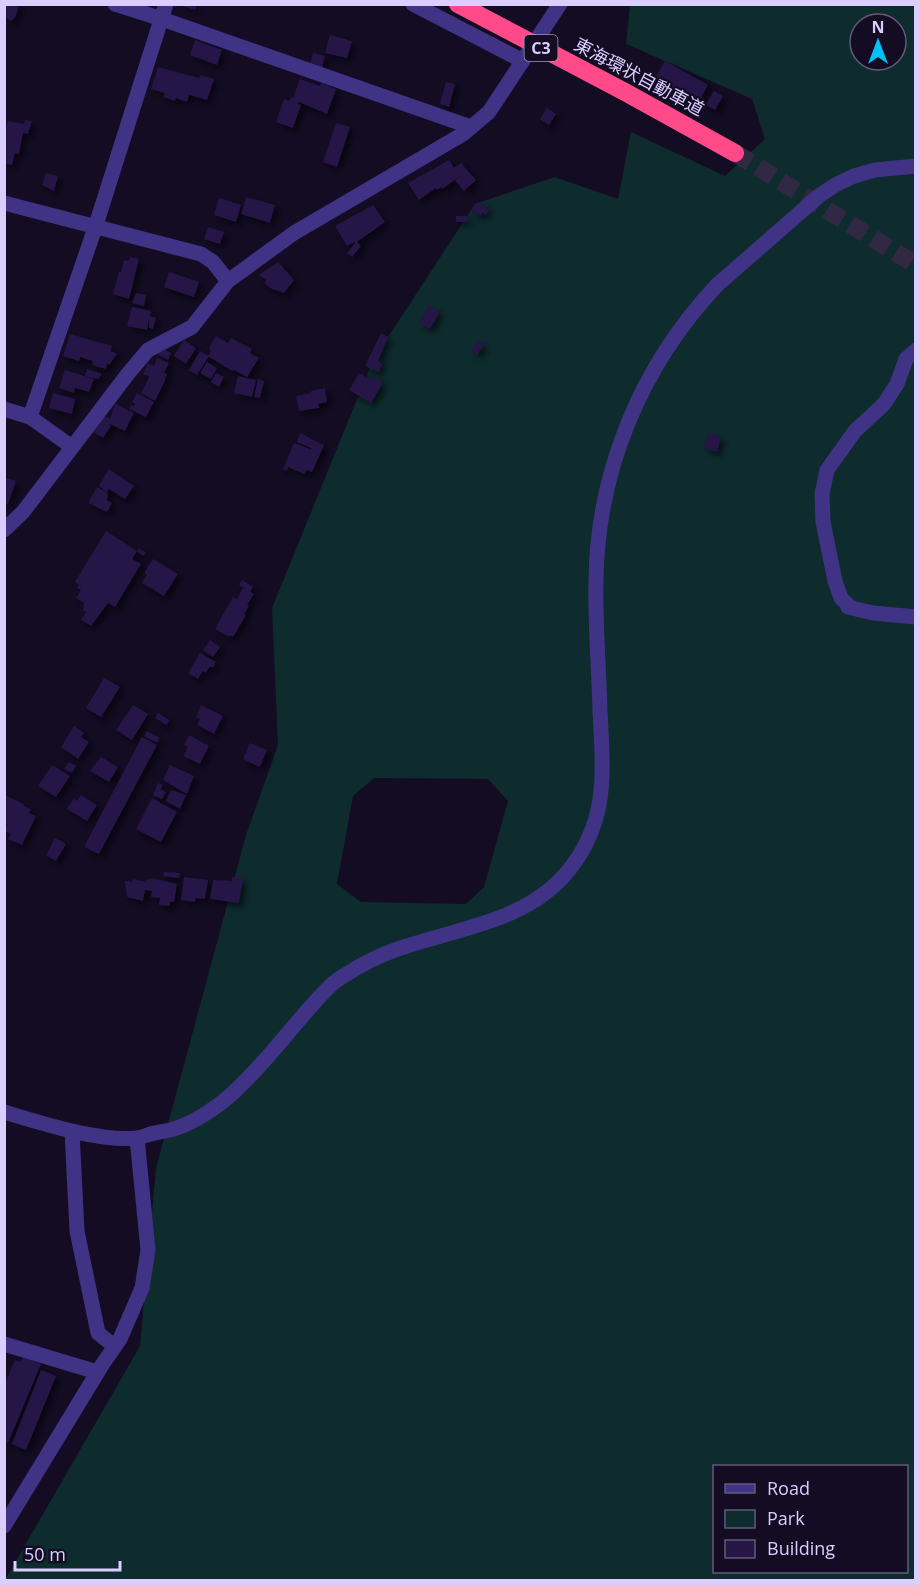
<svg xmlns="http://www.w3.org/2000/svg" width="920" height="1585" font-family="'Open Sans','Noto Sans JP',sans-serif">
<style>
.green{fill:#0e2b2e;fill-rule:evenodd}
.building{fill:#261646;filter:url(#shadow)}
.lines{fill:none;stroke-linecap:round;stroke-linejoin:round}
.highway-tunnel{stroke:#312944;stroke-width:18;stroke-dasharray:18 9;stroke-linecap:butt}
.minor{stroke:#403386;stroke-width:15}
.highway{stroke:#ff4989;stroke-width:18}
.labels{text-anchor:middle;stroke-width:4.5;stroke-linejoin:round;paint-order:stroke}
.shield{fill:#130c23;stroke:#9e94bd;stroke-width:1.5}
.shield-label{font-size:16px;font-weight:bold;fill:#daceff}
.street-label{font-size:18px;fill:#daceff;stroke:#130c23}
</style>
<defs>
<filter id="shadow"><feDropShadow dx="4" dy="4" stdDeviation="3" flood-color="#0009"/></filter>
</defs>
<rect width="100%" height="100%" fill="#130c23"/>
<!-- green -->
<path class="green" d="M630,5H915V1580H5L140,1346L156,1168L246,835L278,745L272,608L373,360L475,204L555,177L618,199L631,132L725,176L765,139L752,99L626,44ZM860,24H896V60H860ZM374,778L488,779L508,801L484,887L466,904L361,902L337,884L353,796ZM714,1466H906V1572H714Z"/>
<!-- building -->
<path class="building" d="M5,4H19L16,16L11,21L5,17Z
M177,4H197L195,10Z
M330,35L352,41L347,58L325,53Z
M195,40L222,50L217,65L190,55Z
M313,53L325,56L322,68L310,65Z
M665,61L708,85L698,103L655,78Z
M158,67L199,78L200,75L214,79L207,100L189,95L187,102L176,98L175,101L163,97L165,93L151,89Z
M300,79L320,86L321,83L336,89L327,114L299,102L298,104L301,105L293,128L276,122L284,99L289,101L291,97L293,98Z
M446,82L455,84L449,107L440,104Z
M714,91L723,96L715,110L706,105Z
M547,108L556,114L549,125L540,119Z
M25,120L32,121L28,134L23,133L19,154L15,153L12,165L4,163V135L8,121L24,124Z
M336,123L350,127L337,167L323,162Z
M449,160L454,168L461,163L476,180L464,191L455,181L462,175L442,189L441,187L437,190L436,188L419,200L408,183Z
M46,173L58,176L54,191L42,185Z
M246,197L275,205L270,223L241,214Z
M219,198L241,205L236,222L214,215Z
M477,202L489,210L486,215L482,213L480,216L472,212Z
M373,205L385,222L357,242L361,246L352,257L347,253L355,243V242L347,246L335,226Z
M456,216H467V222H456Z
M208,227L224,232L220,244L204,239Z
M130,257L139,259L129,299L113,294L119,272H121L124,260L128,261Z
M278,262L294,280L284,293L272,289L265,284L266,280L259,275Z
M169,272L199,282L194,297L164,287Z
M136,293L146,295L144,306L132,303Z
M428,306L440,312L430,329L419,323Z
M132,307L151,311L150,316L156,318L153,329L149,328V319L147,330L127,326Z
M381,333L388,337L378,361L382,364L379,372L365,366Z
M70,334L112,346L111,350L108,349L111,350L110,354L112,351L117,354L109,365L107,364L106,369L92,365L93,361L80,357L79,361L63,356Z
M216,336L228,343L231,338L252,349L250,353L259,358L247,377L234,370L232,371L208,356L211,351L209,348Z
M184,340L196,348L186,364L174,356Z
M477,341L484,344L477,355L471,351Z
M164,349L171,353L168,360L158,354Z
M200,351L209,356L197,375L189,370Z
M157,358L169,363L164,373L167,374L164,383L155,401L141,393L149,377L143,374L148,363L154,366Z
M207,362L217,368L211,379L200,373Z
M87,369L102,374L98,379L85,376Z
M65,370L94,379L89,392L75,388L74,393L59,388Z
M216,373L224,377L219,387L211,382Z
M359,373L372,381L374,377L383,383L371,403L349,390Z
M238,376L256,380L252,397L234,393Z
M258,379L264,381L260,398L254,397Z
M325,388L327,402L318,404L319,408L299,411L296,396L311,393V391Z
M53,393L75,399L72,414L49,408Z
M137,393L154,402L146,417L129,409L131,405L134,406L135,404L132,402Z
M115,404L134,413L125,431L110,424L111,426L103,438L93,432L105,416L110,419Z
M300,433L324,445L312,472L307,470L304,474L288,467L287,471L283,469L294,443L310,449L311,448L297,442Z
M708,433L721,437L717,452L704,448Z
M109,469L134,486L125,499L109,489L107,492L99,486Z
M4,477L16,481L8,504L4,503Z
M97,487L108,493L107,500L112,503L107,512L88,503Z
M106,531L137,551L139,548L146,553L143,556L137,551L132,559L141,564L115,607L108,603L91,626L81,620L86,612L83,610L84,603L76,598L81,590L77,588L79,585L75,582Z
M153,559L178,574L164,596L142,583L147,575L144,573Z
M242,580L253,587L250,592L239,585Z
M243,588L254,594L247,605L249,606L244,614L246,615L233,637L230,635L229,637L215,629L233,597L237,599Z
M210,640L220,647L213,657L203,650Z
M200,653L216,662L213,668L210,666L206,673L203,671L198,679L188,673Z
M104,678L120,687L101,717L86,708Z
M133,705L148,714L132,740L116,730Z
M201,705L223,716L214,734L197,725L200,719L196,717Z
M158,713L169,720L167,725L155,718Z
M74,726L84,733L81,737L89,742L78,759L61,747Z
M147,731L160,738L157,743L144,736Z
M189,735L209,746L200,764L183,756L188,747L184,745Z
M142,737L157,745L99,854L84,847Z
M250,743L267,750L260,767L243,759Z
M101,757L118,767L109,782L90,771Z
M69,762L76,766L72,773L64,769Z
M52,765L70,776L56,797L38,786Z
M170,765L194,776L187,794L163,780Z
M158,783L163,785L160,789L166,792L162,799L153,795Z
M171,790L186,795L180,809L166,801Z
M4,795L24,804V806L31,809L29,813L36,816L22,845L8,839L11,834L4,831L7,824L4,822Z
M81,795L97,805L87,821L67,809L74,798L77,801Z
M152,798L177,812L161,842L136,829Z
M55,838L66,844L56,861L46,855Z
M164,872L180,873L179,878L163,876Z
M184,877L208,880L205,899L196,898L195,902L181,900Z
M232,877L243,878L239,903L210,899L213,880L232,881Z
M152,878L177,884L174,902H170V906L159,905L160,898L151,897L152,891L145,890L143,901L127,897L125,881L132,882L133,879L146,882L147,885L146,880Z
M23,1357L41,1364L8,1443L4,1442V1386L15,1360L21,1362Z
M41,1370L56,1376L26,1450L12,1444Z"/>
<g class="lines">
<!-- highway-tunnel -->
<path class="highway-tunnel" d="M735,153L916,265"/>
<!-- minor -->
<path class="minor" d="M115,4L162,19L471,127
M413,4L523,61
M4,203L201,254L213,262L228,281
M916,350L906,359L897,384L884,404L855,431L827,470L822,494L823,522L835,581L841,598L848,605V607L873,613L916,617
M4,409L30,417L72,447
M30,417L95,228L166,4
M4,530L23,512L127,375L148,350L192,327L228,281L294,233L463,134L489,112L560,4
M4,1112C41,1123 99,1142 137,1138C143,1137 149,1134 155,1133C162,1131 168,1131 174,1129C194,1123 219,1106 234,1092C269,1060 296,1020 329,987C335,981 343,976 350,972C418,927 515,937 569,870C609,820 603,771 600,711C599,668 595,625 596,582C597,471 641,366 717,285L820,195L837,184L854,176L875,170L916,166
M72,1131L77,1231L98,1333L114,1346
M4,1344L97,1372
M4,1526L102,1365L120,1339L142,1288L148,1250L137,1138"/>
<!-- highway -->
<path class="highway" d="M458,4L625,92L735,153"/>
</g>
<g class="labels">
<!-- shield labels -->
<rect class="shield" x="524.5" y="35" width="33" height="26" rx="4.5"/>
<g class="shield-label">
<text x="541" y="54">C3</text>
</g>
<!-- street labels -->
<g class="street-label">
<text transform="translate(639 77) rotate(28)" y="6">東海環状自動車道</text>
</g>
</g>
<!-- border -->
<rect width="920" height="1585" fill="none" stroke="#daceff" stroke-width="12"/>
<!-- legend -->
<rect x="713" y="1465" width="195" height="108" fill="#130c23" stroke="#635a7b" stroke-width="1.5"/>
<rect x="725" y="1484" width="30" height="9" fill="#403386" stroke="#635a7b" stroke-width="1.5"/>
<text x="767" y="1495" font-size="18" fill="#daceff">Road</text>
<rect x="725" y="1510" width="30" height="18" fill="#0e2b2e" stroke="#635a7b" stroke-width="1.5"/>
<text x="767" y="1525" font-size="18" fill="#daceff">Park</text>
<rect x="725" y="1540" width="30" height="18" fill="#261646" stroke="#635a7b" stroke-width="1.5"/>
<text x="767" y="1555" font-size="18" fill="#daceff">Building</text>
<!-- north arrow -->
<g transform="translate(878 42)"><circle r="28" fill="#130c23" stroke="#635a7b" stroke-width="1.5"/>
<path d="M0-4.5L10 22L0 15L-10 22Z" fill="#00c1f9"/>
<text y="-9" font-size="16" font-weight="bold" text-anchor="middle" fill="#daceff">N</text>
</g>
<!-- scale -->
<path d="M15 1561v9h105v-9" fill="none" stroke="#daceff" stroke-width="3"/>
<text x="24" y="1561" font-size="18" fill="#daceff" stroke="#130c23" stroke-width="4.5" paint-order="stroke">50 m</text>
</svg>
